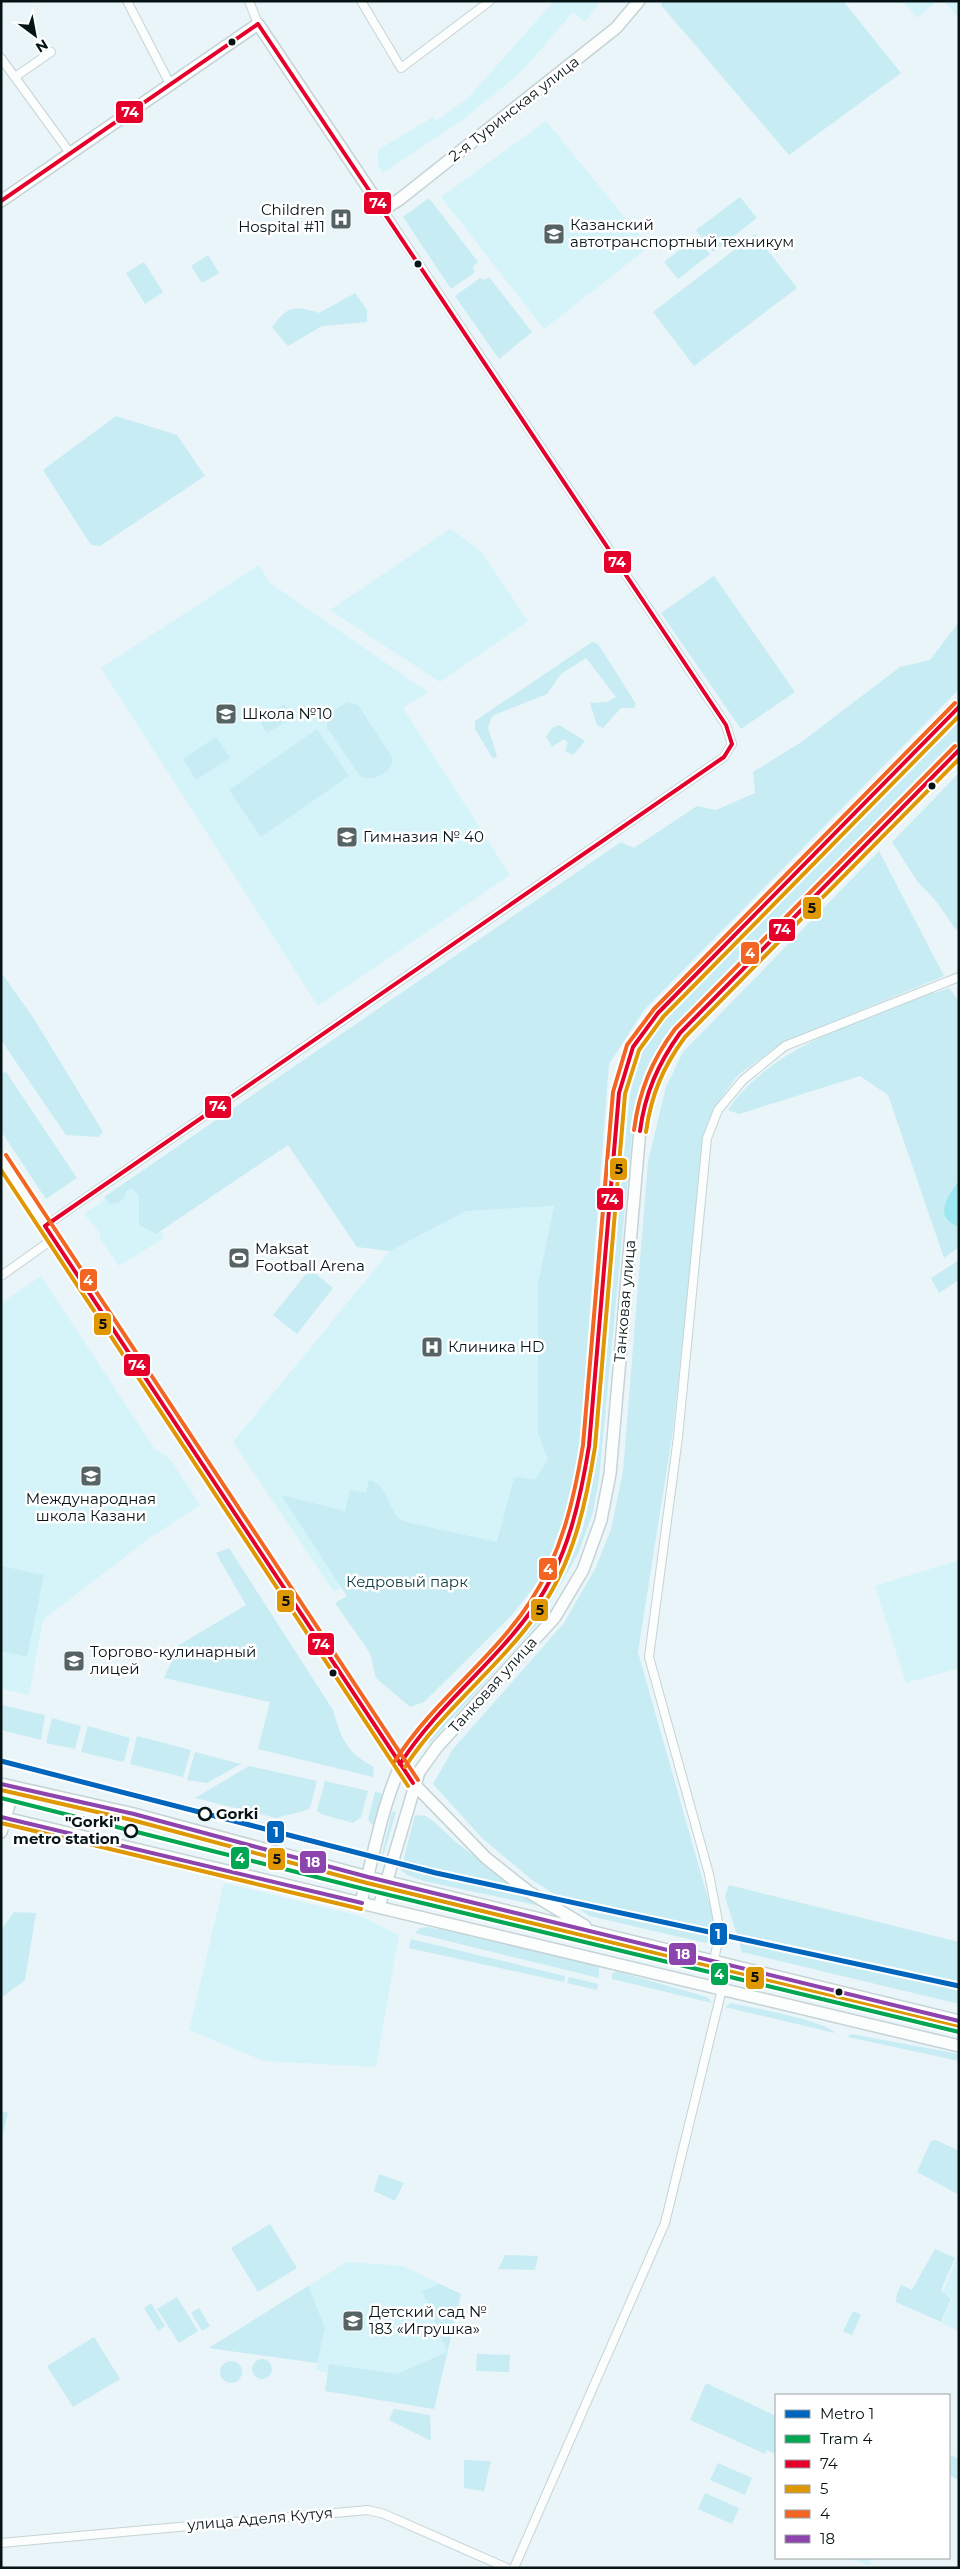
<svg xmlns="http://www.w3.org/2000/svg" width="960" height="2569" font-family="Montserrat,sans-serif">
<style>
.built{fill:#d4f4fa}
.green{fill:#c7ecf4}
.water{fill:#9de6f2}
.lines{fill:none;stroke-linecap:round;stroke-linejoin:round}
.street-casing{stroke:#c6d3d5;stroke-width:10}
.secondary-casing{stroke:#c6d3d5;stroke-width:14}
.street{stroke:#fcfefe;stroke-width:8}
.secondary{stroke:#fcfefe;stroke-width:11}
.bus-1-casing{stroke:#fff;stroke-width:8}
.bus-2-casing{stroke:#fff;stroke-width:8}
.bus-3-casing{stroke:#fff;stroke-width:8}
.bus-4-casing{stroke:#fff;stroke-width:8}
.bus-1{stroke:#e4002b;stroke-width:4}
.bus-2{stroke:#df9702;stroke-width:4}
.bus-3{stroke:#f26522;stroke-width:4}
.bus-4{stroke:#8e44ad;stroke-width:4}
.tram-1-casing{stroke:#fff;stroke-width:8}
.tram-1{stroke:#00a651;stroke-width:4}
.metro-1-casing{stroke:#fff;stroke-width:9}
.metro-1{stroke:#0065bd;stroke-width:5}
.bus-dot{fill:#061416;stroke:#fff;stroke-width:2}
.stop-dot{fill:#fff;stroke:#061416;stroke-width:2.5}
.labels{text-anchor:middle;stroke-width:5;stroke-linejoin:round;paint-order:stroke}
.street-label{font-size:15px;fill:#061416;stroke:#fff}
.poi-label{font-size:15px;fill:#061416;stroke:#fff;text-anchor:start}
.park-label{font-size:15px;fill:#0d3c44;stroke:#fff}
.stop-label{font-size:15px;font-weight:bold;fill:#061416;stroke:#fff;text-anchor:start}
.line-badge{stroke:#fff;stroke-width:2}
.badge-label{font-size:14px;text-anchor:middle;font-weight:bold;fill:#fff}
.pale-badge-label{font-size:14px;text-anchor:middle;font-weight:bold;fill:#111}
</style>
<rect width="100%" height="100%" fill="#e9f5f8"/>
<!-- built -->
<path class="built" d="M554,1H600L585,22L573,12L522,71L465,118L383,173L378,165V150L433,117L436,121L469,97Z
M902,1H937L917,18Z
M944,1H959V18Z
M546,121L649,247L544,329L441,197Z
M450,529L481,551L528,621L440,682L330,610Z
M259,565L270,583L428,692L403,708L510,875L318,1006L101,668Z
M132,1181L164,1238L119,1266L99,1237L100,1233L84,1214Z
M554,1206L538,1283V1434L548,1459L497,1543L427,1531L334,1592L233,1442L390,1251L465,1211Z
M41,1276L154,1448L170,1459L200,1505L148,1539L43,1620L29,1695L1,1689V1303Z
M959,1560V1668L906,1683L875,1586Z
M224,1883L361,1916L399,1935L376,2067L264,2061L189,2030Z
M959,2253V2331L942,2323L952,2299L943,2291Z
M347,2262L403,2266L461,2294L434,2409L325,2391L328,2373L316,2370L317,2363L209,2348Z
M850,2558H872L869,2566Z"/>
<!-- green -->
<path class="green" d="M663,1H843L901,73L789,155L661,5Z
M740,197L757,218L713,252L696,230Z
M429,198L478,262L473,266L474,273L451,289L403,217Z
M755,234L797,288L694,366L653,312Z
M696,237L710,254L678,279L664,262Z
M208,255L219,273L202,283L191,266Z
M144,262L163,292L145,304L126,273Z
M489,277L532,332L499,359L455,296L480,278L484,280Z
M355,293L367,310V322L322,326L288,346L272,327C288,306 294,305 319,313Z
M116,416L177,435L205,476L100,546L91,545L43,470Z
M714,576L795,692L741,729L661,613Z
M959,622V689L644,1010L609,1064L578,1466L560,1536L536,1584L512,1615L424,1702L410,1707L376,1678L370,1653L335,1603L347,1596L281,1495L345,1511L350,1490L366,1493L369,1480C386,1484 387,1502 396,1515C399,1519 405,1521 410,1523L497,1542L514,1478L519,1477L535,1480L548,1459L538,1434V1283L554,1206L466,1211L390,1251L357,1247L288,1145L156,1234L139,1225V1196L133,1189L127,1190L125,1198L118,1203L109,1204L104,1197L621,842L634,848L697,806L716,810L755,793L753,772L800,743L900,667L930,660Z
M592,642L598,644L636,704L634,708H621L603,728L597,725L590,703L607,702L616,697L586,658L561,674L547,694L492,716L488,728L497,756L493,759L475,729V721Z
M347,702L358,705L393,759C392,772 371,784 360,776L327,728V715Z
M284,704L293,718L267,733L259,720Z
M959,714V741L677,1029L653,1059L635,1103L599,1479L593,1512L578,1554L539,1622L430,1743L421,1747L425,1739C480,1678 554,1613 581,1534C587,1516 590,1497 593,1478L629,1102C635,1061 636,1051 665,1019Z
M559,725L585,741L573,755L565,751L568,743L564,739L552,747L546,737L552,728Z
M317,729L349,776L261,837L229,790Z
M216,737L230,758L196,780L183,759Z
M959,773V926L956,930L936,901L917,881L892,842Z
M879,851L944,976L784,1042L738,1075L715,1106L704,1139L673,1430L638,1652L716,1927L706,1943L590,1916L532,1880L482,1838L433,1784L453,1749L564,1623L596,1567L611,1529L623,1471L648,1162L666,1087L683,1052Z
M1,972L34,1019L103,1132L98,1137L66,1135L1,1040Z
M949,988L959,1001V1247L944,1258L888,1095L860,1076L739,1114L728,1110C770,1046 866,1019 933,991L935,993Z
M6,1072L77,1178L46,1199L1,1131V1073Z
M959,1260V1280L939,1293L931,1278Z
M310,1269L333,1288L297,1334L273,1315Z
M229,1548L333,1710C342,1740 346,1752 374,1767L373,1777L258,1749L270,1702L164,1678L179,1645L246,1605L216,1553Z
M1,1566L44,1575L27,1657L1,1651Z
M1,1705L45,1715L41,1740L1,1730Z
M52,1718L81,1726L75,1749L46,1743Z
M88,1726L130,1738L124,1762L81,1752Z
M137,1736L191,1750L183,1777L130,1764Z
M195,1752L241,1764L207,1783L187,1780Z
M249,1766L317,1781L310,1808L307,1810L276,1818L195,1798Z
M325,1781L368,1791L361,1817L353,1823L321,1814L317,1811Z
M375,1792L381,1793L383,1800L377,1826L371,1824L368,1819Z
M394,1811L396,1812L381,1864L380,1862L392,1812Z
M415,1815L426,1816L433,1821L457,1843L540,1906L424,1881L407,1875L401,1870Z
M729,1885L959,1942V2004L742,1952L725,1896Z
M14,1912L36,1913L25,1980L1,1998V1930Z
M428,1927L475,1936L599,1966V1978L415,1933L420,1928Z
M411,1939L565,1976L564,1982L409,1948Z
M616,1971L707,1997L712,2003L612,1979V1974Z
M569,1977L598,1984L597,1990L567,1983Z
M731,2003C749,2007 827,2021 835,2033L725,2007Z
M851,2034L959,2054V2061L848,2037Z
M1,2111L8,2113L1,2141Z
M936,2140L959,2151V2195L917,2172L931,2141Z
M379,2174L404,2183L395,2201L374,2191Z
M270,2224L297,2268L258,2292L231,2248Z
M935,2249L955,2258L941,2290L951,2299L941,2322L896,2302L897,2293L901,2285L912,2290Z
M505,2255L538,2256L535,2270L498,2269Z
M439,2284L461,2294L434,2409L325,2391L329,2364L397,2374L447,2352L422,2291Z
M308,2286L325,2328L317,2363L209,2348Z
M177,2297L198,2331L179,2343L157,2309Z
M151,2303L165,2326L158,2331L144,2308Z
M199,2308L210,2326L202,2331L191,2313Z
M853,2311L861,2315L852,2335L843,2331Z
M94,2337L120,2379L73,2407L47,2366Z
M477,2354L510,2355L509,2372L476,2371Z
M252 2369a10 10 0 1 1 20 0a10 10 0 1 1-20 0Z
M220 2372a11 11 0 1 1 22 0a11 11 0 1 1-22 0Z
M706,2383L776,2416V2454L767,2450L765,2454L690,2420Z
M394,2409L430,2415L431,2441L389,2420Z
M951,2455L959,2459V2480L949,2475Z
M464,2460L491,2461L484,2491L464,2488Z
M718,2463L752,2478L745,2495L710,2480Z
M705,2493L739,2508L732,2524L698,2509Z"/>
<!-- water -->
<path class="water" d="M959,1181V1227C932,1217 948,1196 959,1181Z"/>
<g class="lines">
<!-- street casing -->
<g class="street-casing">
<path id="street" d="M127,1L170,84
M249,1L258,24
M361,1L401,68L490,1
M1,58L70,153
M15,77L51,52
M45,1226L724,757L732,744L726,725L383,210
M1,1276L53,1239
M714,1960L720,1932L709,1874L649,1657L678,1437L707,1138L718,1110L743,1080L785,1046L959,977
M1,2543L368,2510L384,2514L507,2568
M514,2568L665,2223L722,1989"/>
</g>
<!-- secondary casing -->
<g class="secondary-casing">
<path id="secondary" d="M1,201L258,24L383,210L400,199L616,28L639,1
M1,1158L414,1784L486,1858L529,1892L585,1926
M1,1784L134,1814L368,1877L959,2021
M1,1817L959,2046
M1,1832L14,1788
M361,1902C375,1852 383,1795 409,1749C464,1681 541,1624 569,1538C579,1508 584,1477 589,1446L619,1093L633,1047L658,1013L959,707
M379,1907L419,1772L437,1747L555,1617L583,1570L601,1520L610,1474L642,1106L659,1061L680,1033L959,750"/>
</g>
<!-- street -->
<use href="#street" class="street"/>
<!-- secondary -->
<use href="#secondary" class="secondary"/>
<!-- bus-1 casing -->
<g class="bus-1-casing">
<path id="bus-1" d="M258,24L726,725L732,744
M1,201L258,24
M640,1131C645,1093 658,1064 680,1033L959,750
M45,1226L724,757L732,744
M45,1226L413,1783
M400,1764C438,1705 494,1664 534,1607C567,1560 580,1502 589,1446L619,1093L633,1047L658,1013L959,707"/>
</g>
<!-- bus-2 casing -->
<g class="bus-2-casing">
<path id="bus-2" d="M646,1132C651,1095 663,1067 685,1037L959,759
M1,1170L408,1786
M405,1767C443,1709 499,1668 539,1611C573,1563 586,1504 595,1447L625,1094L639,1050L663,1017L959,716
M1,1790L132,1820L367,1883L958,2027
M1,1823L361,1909"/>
</g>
<!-- bus-3 casing -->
<g class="bus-3-casing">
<path id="bus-3" d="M634,1130C639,1091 652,1060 675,1029L955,746
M6,1155L418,1780
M395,1761C434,1700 492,1660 530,1602C561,1555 574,1500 583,1445L613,1092L627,1045L654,1009L955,703"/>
</g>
<!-- bus-4 casing -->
<g class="bus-4-casing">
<path id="bus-4" d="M1,1784L134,1814L368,1877L959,2021
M1,1817L362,1903"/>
</g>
<!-- bus-1 -->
<use href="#bus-1" class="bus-1"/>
<!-- bus-2 -->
<use href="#bus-2" class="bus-2"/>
<!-- bus-3 -->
<use href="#bus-3" class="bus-3"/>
<!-- bus-4 -->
<use href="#bus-4" class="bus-4"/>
<!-- tram-1 casing -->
<g class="tram-1-casing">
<path id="tram-1" d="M1,1798L364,1889L959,2032"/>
</g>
<!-- tram-1 -->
<use href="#tram-1" class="tram-1"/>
<!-- metro-1 casing -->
<g class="metro-1-casing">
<path id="metro-1" d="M1,1761L436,1873L959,1986"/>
</g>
<!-- metro-1 -->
<use href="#metro-1" class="metro-1"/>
</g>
<!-- icons -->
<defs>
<g id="hospital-square" transform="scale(1.125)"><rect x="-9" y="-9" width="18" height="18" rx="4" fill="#556365" stroke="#fff"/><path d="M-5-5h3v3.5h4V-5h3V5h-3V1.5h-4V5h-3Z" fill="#fff"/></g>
<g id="university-square" transform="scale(1.125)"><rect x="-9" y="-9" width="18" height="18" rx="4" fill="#556365" stroke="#fff"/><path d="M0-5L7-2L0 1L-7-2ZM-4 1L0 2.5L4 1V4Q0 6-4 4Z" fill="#fff"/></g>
<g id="school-square" transform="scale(1.125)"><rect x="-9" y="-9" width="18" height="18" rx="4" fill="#556365" stroke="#fff"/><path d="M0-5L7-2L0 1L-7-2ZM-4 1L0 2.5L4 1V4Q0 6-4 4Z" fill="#fff"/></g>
<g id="stadium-square" transform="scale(1.125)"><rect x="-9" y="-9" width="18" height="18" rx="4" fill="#556365" stroke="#fff"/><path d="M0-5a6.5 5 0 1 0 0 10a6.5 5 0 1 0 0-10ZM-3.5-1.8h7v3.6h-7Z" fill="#fff"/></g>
</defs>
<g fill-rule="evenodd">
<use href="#hospital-square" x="341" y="219"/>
<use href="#university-square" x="554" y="234"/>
<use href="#school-square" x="226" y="714"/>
<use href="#school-square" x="347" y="837"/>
<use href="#stadium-square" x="239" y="1258"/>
<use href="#hospital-square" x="432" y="1347"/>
<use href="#school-square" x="91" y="1476"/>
<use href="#university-square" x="74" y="1661"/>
<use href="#school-square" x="353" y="2321"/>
</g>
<!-- markers -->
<g class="bus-dot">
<circle cx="232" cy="42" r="4.5"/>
<circle cx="418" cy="264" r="4.5"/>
<circle cx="932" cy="786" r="4.5"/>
<circle cx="333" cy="1673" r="4.5"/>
<circle cx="839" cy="1992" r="4.5"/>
</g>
<g class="stop-dot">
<circle cx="205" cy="1814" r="6"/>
<circle cx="131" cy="1831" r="6"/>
</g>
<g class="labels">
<!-- street labels -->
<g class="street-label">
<text transform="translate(514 109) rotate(-38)" y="5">2-я Туринская улица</text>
<text transform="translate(625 1301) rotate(-85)" y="5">Танковая улица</text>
<text transform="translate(493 1685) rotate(-48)" y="5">Танковая улица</text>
<text transform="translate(260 2519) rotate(-5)" y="5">улица Аделя Кутуя</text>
</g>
<!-- poi labels -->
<g class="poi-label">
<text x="325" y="215" text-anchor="end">Children<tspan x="325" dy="17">Hospital #11</tspan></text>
<text x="570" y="230">Казанский<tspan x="570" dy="17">автотранспортный техникум</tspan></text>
<text x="242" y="719">Школа №10</text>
<text x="363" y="842">Гимназия № 40</text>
<text x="255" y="1254">Maksat<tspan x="255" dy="17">Football Arena</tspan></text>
<text x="448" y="1352">Клиника HD</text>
<text x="91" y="1504" text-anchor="middle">Международная<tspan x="91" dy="17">школа Казани</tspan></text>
<text x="90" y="1657">Торгово-кулинарный<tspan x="90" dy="17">лицей</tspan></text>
<text x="369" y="2317">Детский сад №<tspan x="369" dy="17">183 «Игрушка»</tspan></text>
</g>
<!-- park labels -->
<g class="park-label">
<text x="407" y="1587">Кедровый парк</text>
</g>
<!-- stop labels -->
<g class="stop-label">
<text x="216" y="1819">Gorki</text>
<text x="120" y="1827" text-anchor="end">"Gorki"<tspan x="120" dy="17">metro station</tspan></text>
</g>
</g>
<g class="line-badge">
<rect x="115" y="100" width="29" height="24" rx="5" fill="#e4002b"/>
<rect x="363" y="191" width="29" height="24" rx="5" fill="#e4002b"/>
<rect x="603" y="550" width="29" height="24" rx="5" fill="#e4002b"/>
<rect x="802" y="896" width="20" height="24" rx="5" fill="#df9702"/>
<rect x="768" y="918" width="28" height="24" rx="5" fill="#e4002b"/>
<rect x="740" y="941" width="20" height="24" rx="5" fill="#f26522"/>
<rect x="204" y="1095" width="28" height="24" rx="5" fill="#e4002b"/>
<rect x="609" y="1157" width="19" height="24" rx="5" fill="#df9702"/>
<rect x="596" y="1187" width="28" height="24" rx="5" fill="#e4002b"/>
<rect x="79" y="1268" width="19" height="24" rx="5" fill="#f26522"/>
<rect x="93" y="1312" width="19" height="24" rx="5" fill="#df9702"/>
<rect x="123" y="1353" width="28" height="24" rx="5" fill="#e4002b"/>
<rect x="538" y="1557" width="20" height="24" rx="5" fill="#f26522"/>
<rect x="276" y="1589" width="19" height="24" rx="5" fill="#df9702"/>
<rect x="530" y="1598" width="19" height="24" rx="5" fill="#df9702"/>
<rect x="307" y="1632" width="28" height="24" rx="5" fill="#e4002b"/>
<rect x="266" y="1820" width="19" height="24" rx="5" fill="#0065bd"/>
<rect x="230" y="1846" width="20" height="24" rx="5" fill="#00a651"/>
<rect x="267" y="1847" width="19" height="24" rx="5" fill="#df9702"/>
<rect x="299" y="1850" width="28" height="24" rx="5" fill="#8e44ad"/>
<rect x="709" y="1922" width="19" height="24" rx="5" fill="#0065bd"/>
<rect x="668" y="1942" width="29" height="24" rx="5" fill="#8e44ad"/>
<rect x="710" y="1962" width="19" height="24" rx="5" fill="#00a651"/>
<rect x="745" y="1966" width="20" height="24" rx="5" fill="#df9702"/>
</g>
<g class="badge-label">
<text x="130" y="117">74</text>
<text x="378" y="208">74</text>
<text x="617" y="567">74</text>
<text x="782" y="934">74</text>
<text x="750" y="958">4</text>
<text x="218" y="1111">74</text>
<text x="610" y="1204">74</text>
<text x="88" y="1285">4</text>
<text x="137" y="1370">74</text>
<text x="548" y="1574">4</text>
<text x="321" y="1649">74</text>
<text x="276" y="1837">1</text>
<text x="240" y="1863">4</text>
<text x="313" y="1867">18</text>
<text x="718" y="1939">1</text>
<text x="683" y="1959">18</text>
<text x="719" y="1979">4</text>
</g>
<g class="pale-badge-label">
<text x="812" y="913">5</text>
<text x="619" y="1174">5</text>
<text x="103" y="1329">5</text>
<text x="286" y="1606">5</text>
<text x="540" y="1615">5</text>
<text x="277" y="1864">5</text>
<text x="755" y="1982">5</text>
</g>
<!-- border -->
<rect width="960" height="2569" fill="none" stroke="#061416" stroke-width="5"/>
<!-- legend -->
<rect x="775" y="2394" width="175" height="165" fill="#ffffff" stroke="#9ba1a2"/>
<rect x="785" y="2410" width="25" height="8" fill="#0065bd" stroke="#9ba1a2"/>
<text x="820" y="2419" font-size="15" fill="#061416">Metro 1</text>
<rect x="785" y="2435" width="25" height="8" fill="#00a651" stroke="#9ba1a2"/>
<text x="820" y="2444" font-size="15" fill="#061416">Tram 4</text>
<rect x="785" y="2460" width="25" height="8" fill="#e4002b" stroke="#9ba1a2"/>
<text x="820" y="2469" font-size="15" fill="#061416">74</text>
<rect x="785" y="2485" width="25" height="8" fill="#df9702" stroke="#9ba1a2"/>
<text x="820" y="2494" font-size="15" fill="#061416">5</text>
<rect x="785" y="2510" width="25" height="8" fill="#f26522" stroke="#9ba1a2"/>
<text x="820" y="2519" font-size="15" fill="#061416">4</text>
<rect x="785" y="2535" width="25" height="8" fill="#8e44ad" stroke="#9ba1a2"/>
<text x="820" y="2544" font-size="15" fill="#061416">18</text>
<!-- north arrow -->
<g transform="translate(35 35) rotate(148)" stroke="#ffffff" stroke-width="4" paint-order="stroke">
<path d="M0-4L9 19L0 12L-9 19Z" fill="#061416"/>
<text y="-8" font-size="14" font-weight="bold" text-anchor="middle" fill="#061416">N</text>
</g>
</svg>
